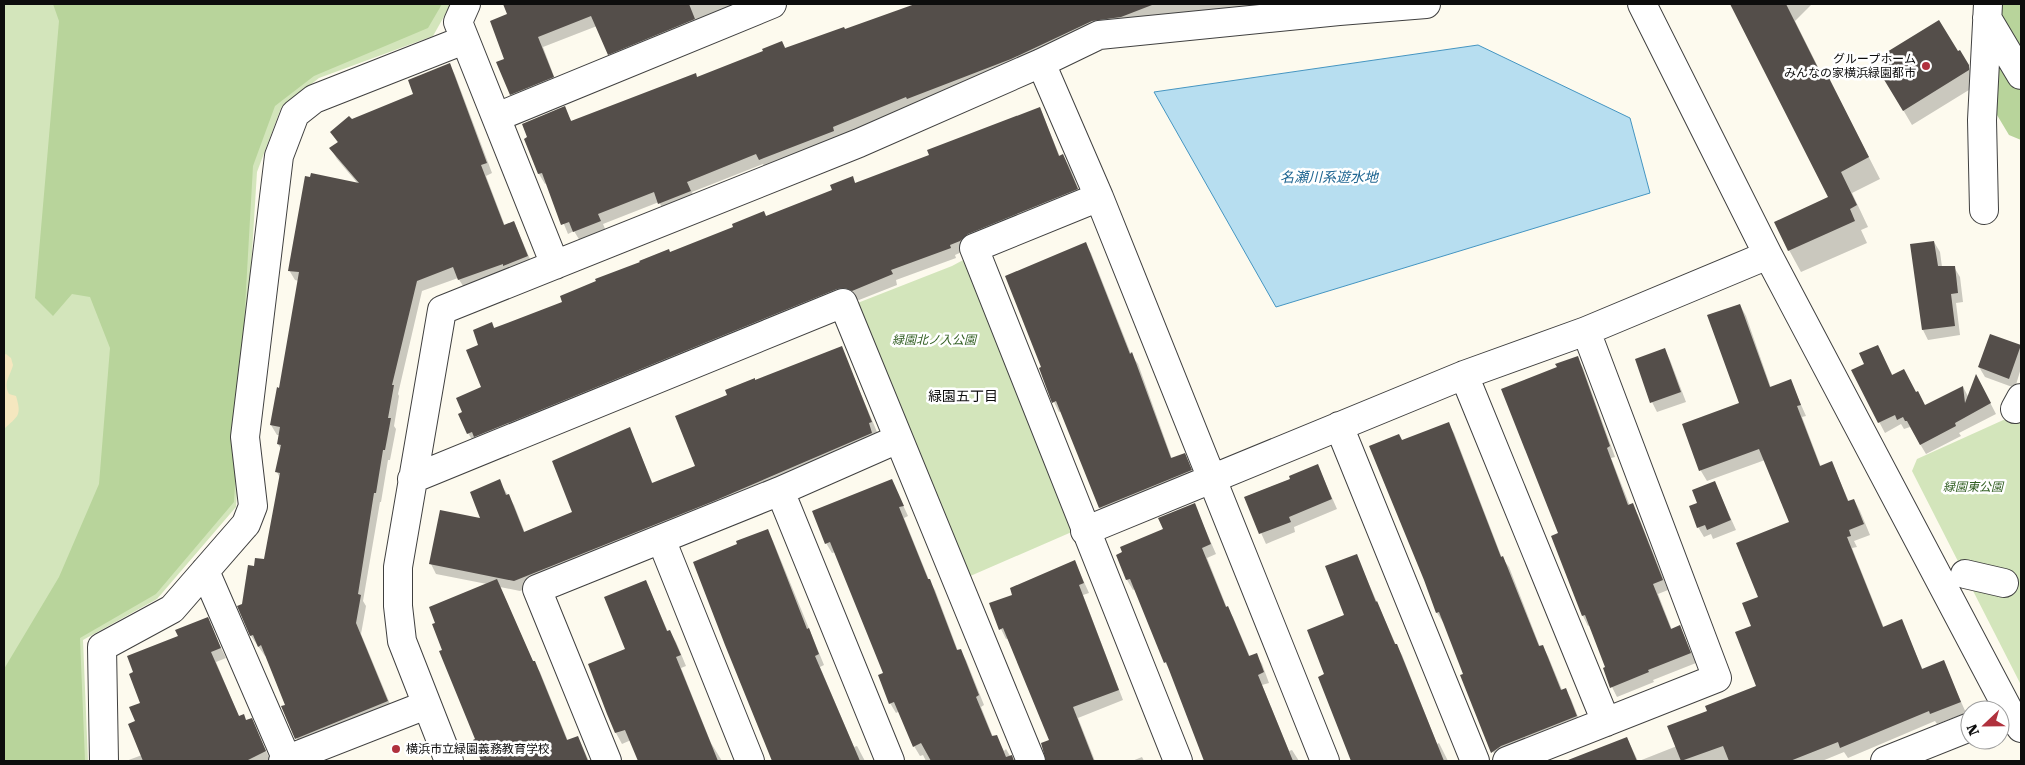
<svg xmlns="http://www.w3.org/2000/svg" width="2025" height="765" font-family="'Roboto Serif','Noto Sans JP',serif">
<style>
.green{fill:#d3e5bb}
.forest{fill:#b8d49b}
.sand{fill:#f5e7bf}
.water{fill:#b7def0;stroke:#4595c1}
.shadow{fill:#0003}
.building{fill:#544e4a}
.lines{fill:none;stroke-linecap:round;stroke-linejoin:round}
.minor-casing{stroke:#404040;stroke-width:30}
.minor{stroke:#fff;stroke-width:28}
.poi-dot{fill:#b0313d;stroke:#fff;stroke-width:2}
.labels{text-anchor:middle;stroke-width:5;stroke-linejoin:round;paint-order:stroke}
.poi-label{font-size:12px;fill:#0d0d0d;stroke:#fff;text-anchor:end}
.park-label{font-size:12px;font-style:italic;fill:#325f23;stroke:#fff}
.water-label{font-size:14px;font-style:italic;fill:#216793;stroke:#fff}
.neighbourhood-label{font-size:14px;fill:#0d0d0d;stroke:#fff}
</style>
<rect width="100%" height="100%" fill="#fdfaee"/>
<!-- green -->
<path class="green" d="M4,4H451L433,36L319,78L281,108L257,172L236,507L157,599L83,640L88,761H4Z
M965,259L1074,531L968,577L855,304L952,266Z
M2021,412V685L1912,471L1917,459Z"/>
<!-- forest -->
<path class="forest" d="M53,4H442L428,28L314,76L275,106L253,166L234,502L156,594L80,638L85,761H4V669L59,577L99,484L110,348L90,297L72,294L53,316L35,298L59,21Z
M1995,4H2021V140L2009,135L1991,105Z"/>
<!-- sand -->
<path class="sand" d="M6,354L11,358L13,365C10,377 3,382 9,394L16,396C22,416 18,416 4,429V355Z"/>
<!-- water -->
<path class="water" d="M1478,45L1630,118L1650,193L1276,307L1154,92Z"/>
<!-- shadow -->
<path class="shadow" d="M518,4H740L614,64L597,26L543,47L558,87L517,104L511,94L506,59L509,15L506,8Z
M927,4H1274L1156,24L766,170L763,164L692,192L695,201L665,213L659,202L603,224L606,231L580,241L574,231L568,234L547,183L545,184L539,174L525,139L564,108L572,122L697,78L765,52L782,42L786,49Z
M1732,4H1812L1795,21L1824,79L1839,99L1880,179L1852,193L1868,227L1861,230L1867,243L1801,272L1789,250L1829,198Z
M1957,53L1968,65L1977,81V85L1912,125L1879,69Z
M450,65L455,75L492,173L486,176L505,226L514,222L533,266L465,289L458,278L422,291L398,394L399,396L394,426L396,429L390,460H388L381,502H380L363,601L366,606L361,634L393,711L302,749L282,707L286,706L266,655L265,656L251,636L239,607L243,605L255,567L265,560L280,478L277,472L281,449L278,444L280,435H277L271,425L280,389L299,281L295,280L289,270L359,185L337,159L331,149L338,143L331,132L351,120L415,95Z
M1040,108L1060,157L1063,156L1069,166L1083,199L955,255L956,258L896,280L897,285L859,300L851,297L474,443L468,433L483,388L480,345L492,324L495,329L564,302L669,253L766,218L834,190L852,178L856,184L931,156Z
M1934,242L1940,252L1942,267H1954L1960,277L1963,302L1956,303L1960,335L1928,340L1923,330Z
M1085,243L1091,253L1131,354L1138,364L1172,459L1184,454L1196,480L1106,518L1100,508L1062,411L1059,412L1054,402L1040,369Z
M1740,305L1746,316L1771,388L1790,380L1806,416L1802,417L1821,467L1832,463L1849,502L1854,500L1860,511L1870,535L1854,541L1857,547L1852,548L1884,628L1901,621L1923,670L1943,661L1966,713L1937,724L1935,721L1848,758L1844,752L1822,761H1639L1677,746L1709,712L1757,686L1752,627L1759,598L1790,523L1765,460L1707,481L1701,471L1684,425L1741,404Z
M1878,346L1893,376L1916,393L1925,407L1963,387L1969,398L1981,385L1996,414L1959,433L1961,436L1926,454L1910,427L1904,429L1901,424L1885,433L1852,371L1866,365Z
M2020,346L2021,368L2015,388L1985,377L1979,367Z
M841,347L877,432L873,434L877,443L720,510L520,591L500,587L533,662L540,672L568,741L578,737L589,761H483L474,740L477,739L444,651L487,584L436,574L431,564L482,519L499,481L514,505L525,533L574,512L629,428L653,484L696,467L729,396L755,381Z
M1665,350L1670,360L1686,402L1657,412L1652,402L1636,360Z
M1577,358L1583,368L1615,457L1611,458L1630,506L1632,505L1638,515L1668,590L1658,594L1672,630L1680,627L1696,663L1653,680L1654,682L1617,697L1612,687L1607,668L1590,625L1588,626L1583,616L1552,537L1560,534L1558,368Z
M1448,423L1454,433L1502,558L1509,567L1540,647L1542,646L1548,656L1562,690L1565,689L1571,699L1582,727L1497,761L1462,676L1465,675L1444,622H1443L1437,613L1402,441Z
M1318,466L1337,509L1294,527L1295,532L1266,544L1245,497L1291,479Z
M892,481L908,516L904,518L929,580L935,590L958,651L960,650L966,660L984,705L981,707L993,737L996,736L1004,751L1006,749L1013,761H926L923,755L920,756L914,746L900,711L896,713L890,703L885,673L836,552L832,553L826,543Z
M1715,483L1736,530L1713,539L1711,534L1704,537L1698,527V504Z
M1194,504L1216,554L1207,558L1227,608L1233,617L1250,657L1256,655L1262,664L1269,683L1262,685L1289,751L1292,750L1299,761H1206L1171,672L1165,662L1135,589L1133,590L1127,580L1117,556L1165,530Z
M767,530L773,541L824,665L820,667L854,747L857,746L865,761H776L739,545Z
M1356,555L1396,645L1402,655L1437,744L1439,743L1448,761H1352L1320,677L1326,675L1345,615Z
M1075,562L1089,593L1083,595L1123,700L1078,718L1095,761H1047L1042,744L1050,740L1009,638L1006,639L1001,629L991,604L1014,595Z
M646,582L668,632H670L676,642L686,666L681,668L711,743L722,761H639L631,740L622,744L616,733L590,665L627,650Z
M207,619L226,658L216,662L239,717L247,722L251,720L271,761H126L142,755L136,722L142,703L179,637Z
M1627,738L1638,761H1582L1580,756Z
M1142,757L1144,761H1132Z"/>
<!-- building -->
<path class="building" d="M503,4H689L695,19L608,55L591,16L538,37L554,77L510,95L496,62L504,59L490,21L507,14Z
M915,4L1152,5L1121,17L1092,21L1011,59L907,99L906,97L833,127L834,131L759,160L756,154L687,182L691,191L658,204L654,192L598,214L601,221L573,232L569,222L561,225L542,173L538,174L524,139L527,137L522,124L565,106L571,121L696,73L697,77L763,51L762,49L782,41L785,48L844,27L845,29Z
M1730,4H1786L1823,78L1828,76L1869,157L1841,172L1857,205L1850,209L1855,221L1788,251L1774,222L1828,197Z
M1939,20L1958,51L1960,50L1969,65V70L1903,111L1877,68L1887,63L1882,55Z
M450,63L487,163L481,165L504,225L514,221L528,256L503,266V264L458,280L453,267L417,281L392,385H394L388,418H391L385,450H383L376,493H374L358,594L361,595L356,623L388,701L295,739L281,706L285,705L261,645L258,647L253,635L250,636L237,606L242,604L248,565L254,566L255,558L264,559L280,473L275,472L281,445L277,444L280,427L270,425L277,387L279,388L299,272L288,271L305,176L310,177L311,173L359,183L329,148L338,142L330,132L349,116L352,119L413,94L408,80Z
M1040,107L1059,156L1063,154L1078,189L968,234L960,241L950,245L951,248L891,270L893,274L852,291L845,288L837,289L474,437L472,432L467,434L458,414L462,412L456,398L481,387L466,350L478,345L473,330L492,322L494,328L562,302L560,296L596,281L595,279L640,262L639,261L669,249L670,252L733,227L732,224L764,211L766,216L832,190L830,185L853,176L855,183L929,155L927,150Z
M1934,241L1938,266H1955L1958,293L1951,294L1955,326L1922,330L1910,244Z
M1086,242L1130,354L1132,352L1171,458L1185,453L1192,470L1099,508L1056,401L1052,403L1039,368L1041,367L1005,276Z
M1740,304L1770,387L1791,379L1801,405L1797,406L1820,466L1832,461L1848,501L1854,499L1864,524L1849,530L1851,536L1847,537L1883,627L1902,619L1922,669L1944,660L1961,702L1930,714L1929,711L1840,748L1838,742L1790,761H1729L1723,746L1681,761L1667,726L1707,711L1705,706L1756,686L1735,632L1751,626L1742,603L1758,597L1736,543L1789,522L1759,449L1699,471L1682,424L1739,403L1707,315Z
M1990,334L2021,345L2009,379L1978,367Z
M1878,345L1892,375L1904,369L1916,392L1918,391L1925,405L1963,386L1965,403L1976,374L1991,403L1955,423L1956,426L1920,445L1907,421H1905L1903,417L1897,420L1895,415L1878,423L1851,370L1864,364L1859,353Z
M842,346L872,422L869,423L872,433L714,501L514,581L429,564L440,510L480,518L470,492L500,479L506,495L509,494L524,532L572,512L552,461L630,427L652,483L695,466L675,416L727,395L725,390L755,378V380Z
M1665,348L1681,392L1650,403L1635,359Z
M1578,356L1610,446L1607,448L1628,505L1633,503L1663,580L1653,584L1671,629L1680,625L1691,653L1648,670L1649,672L1610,688L1603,668L1605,667L1585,615L1582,616L1551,536L1558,533L1501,389L1557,367L1555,364Z
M1449,422L1501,557L1503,556L1539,646L1543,645L1561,690L1566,688L1577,716L1501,746L1491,753L1460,675L1463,674L1439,612L1436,613L1424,580L1369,446L1399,434L1402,440Z
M1318,464L1332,499L1289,517L1291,522L1259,534L1244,497L1290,479L1289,476Z
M892,479L904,506L899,507L928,579H930L957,650L961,649L979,695L976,697L992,736L997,735L1006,757L1012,755L1014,761H931L921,743L913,747L894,702L889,704L878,675L883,673L830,542L825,544L812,511Z
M1715,481L1731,520L1707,530L1705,525L1697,528L1689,506L1697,503L1692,490Z
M1195,503L1211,544L1202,548L1226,607L1228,606L1249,656L1257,653L1264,672L1258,675L1293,761H1204L1166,662L1164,663L1130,579L1126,580L1116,555L1122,552L1120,547L1163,529L1158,518Z
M768,529L807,629L809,628L819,654L815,656L860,761H772L725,645L693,562L737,544L736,541Z
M1357,554L1376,602L1377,601L1395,644H1397L1444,761H1351L1318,677L1324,674L1307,630L1344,615L1325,566Z
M1075,560L1084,583L1079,585L1119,690L1073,707L1094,761H1046L1041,743L1049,740L1003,628L999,630L989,603L1012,595L1010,588Z
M497,579L533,661H535L567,740L578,736L588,761H481L473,740L475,739L439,651L442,650L432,624L435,623L429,607Z
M646,580L667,631L670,630L681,655L676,657L718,761H638L625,730L615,733L607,714L588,664L625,649L604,597Z
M208,617L221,648L211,652L239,716L244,714L246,720L252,718L266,751L246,761H143L128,724L135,721L129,707L140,703L129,674L133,672L127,656L178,636L175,630Z
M1627,737L1637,761H1568V760Z"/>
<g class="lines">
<!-- minor casing -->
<g class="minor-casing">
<path id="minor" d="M466,4L458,22L555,265
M1642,4L1768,255L2009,711L2021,728
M1987,18L2021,75
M1041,63L1099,197L1325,761
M497,117L772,4
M1099,197L974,248L1178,761
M1984,210L1982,120L1988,4
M1464,375L1606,722
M2015,409L2021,398
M1339,426L1475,761
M412,479L843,303L1031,761
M780,491L890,761
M1085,531L1464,375L1586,331L1768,255
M661,539L750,761
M205,571L287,760
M1965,574L2004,583
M104,761L102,647L172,609L246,524L253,506L245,437L279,156L295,114L314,99L464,40
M283,761L426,705
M449,761L402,641L398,606V567L442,310L859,143L1041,63L1099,35L1339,11L1426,4
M607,761L537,589L780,491L898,439
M1507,761L1717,678L1586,331
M1885,761L1970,727"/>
</g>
<!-- minor -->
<use href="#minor" class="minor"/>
</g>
<!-- markers -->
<g class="poi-dot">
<circle cx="1926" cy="66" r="5"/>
<circle cx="396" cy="749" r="5"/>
</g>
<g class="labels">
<!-- poi labels -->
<g class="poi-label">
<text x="1916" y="63">グループホーム<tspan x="1916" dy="14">みんなの家横浜緑園都市</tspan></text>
<text x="406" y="753" text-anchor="start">横浜市立緑園義務教育学校</text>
</g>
<!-- park labels -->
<g class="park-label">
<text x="934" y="344">緑園北ノ入公園</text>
<text x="1973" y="491">緑園東公園</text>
</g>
<!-- water labels -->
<g class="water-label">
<text x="1329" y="182">名瀬川系遊水地</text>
</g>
<!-- neighbourhood labels -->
<g class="neighbourhood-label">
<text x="963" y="401">緑園五丁目</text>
</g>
</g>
<!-- border -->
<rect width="2025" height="765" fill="none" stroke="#0d0d0d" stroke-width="10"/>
<!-- north arrow -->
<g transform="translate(1985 725) rotate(248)"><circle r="24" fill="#ffffff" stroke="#9e9e9e"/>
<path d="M0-4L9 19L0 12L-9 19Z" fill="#b0313d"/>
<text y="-8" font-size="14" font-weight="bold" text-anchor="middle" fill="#0d0d0d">N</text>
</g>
</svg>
